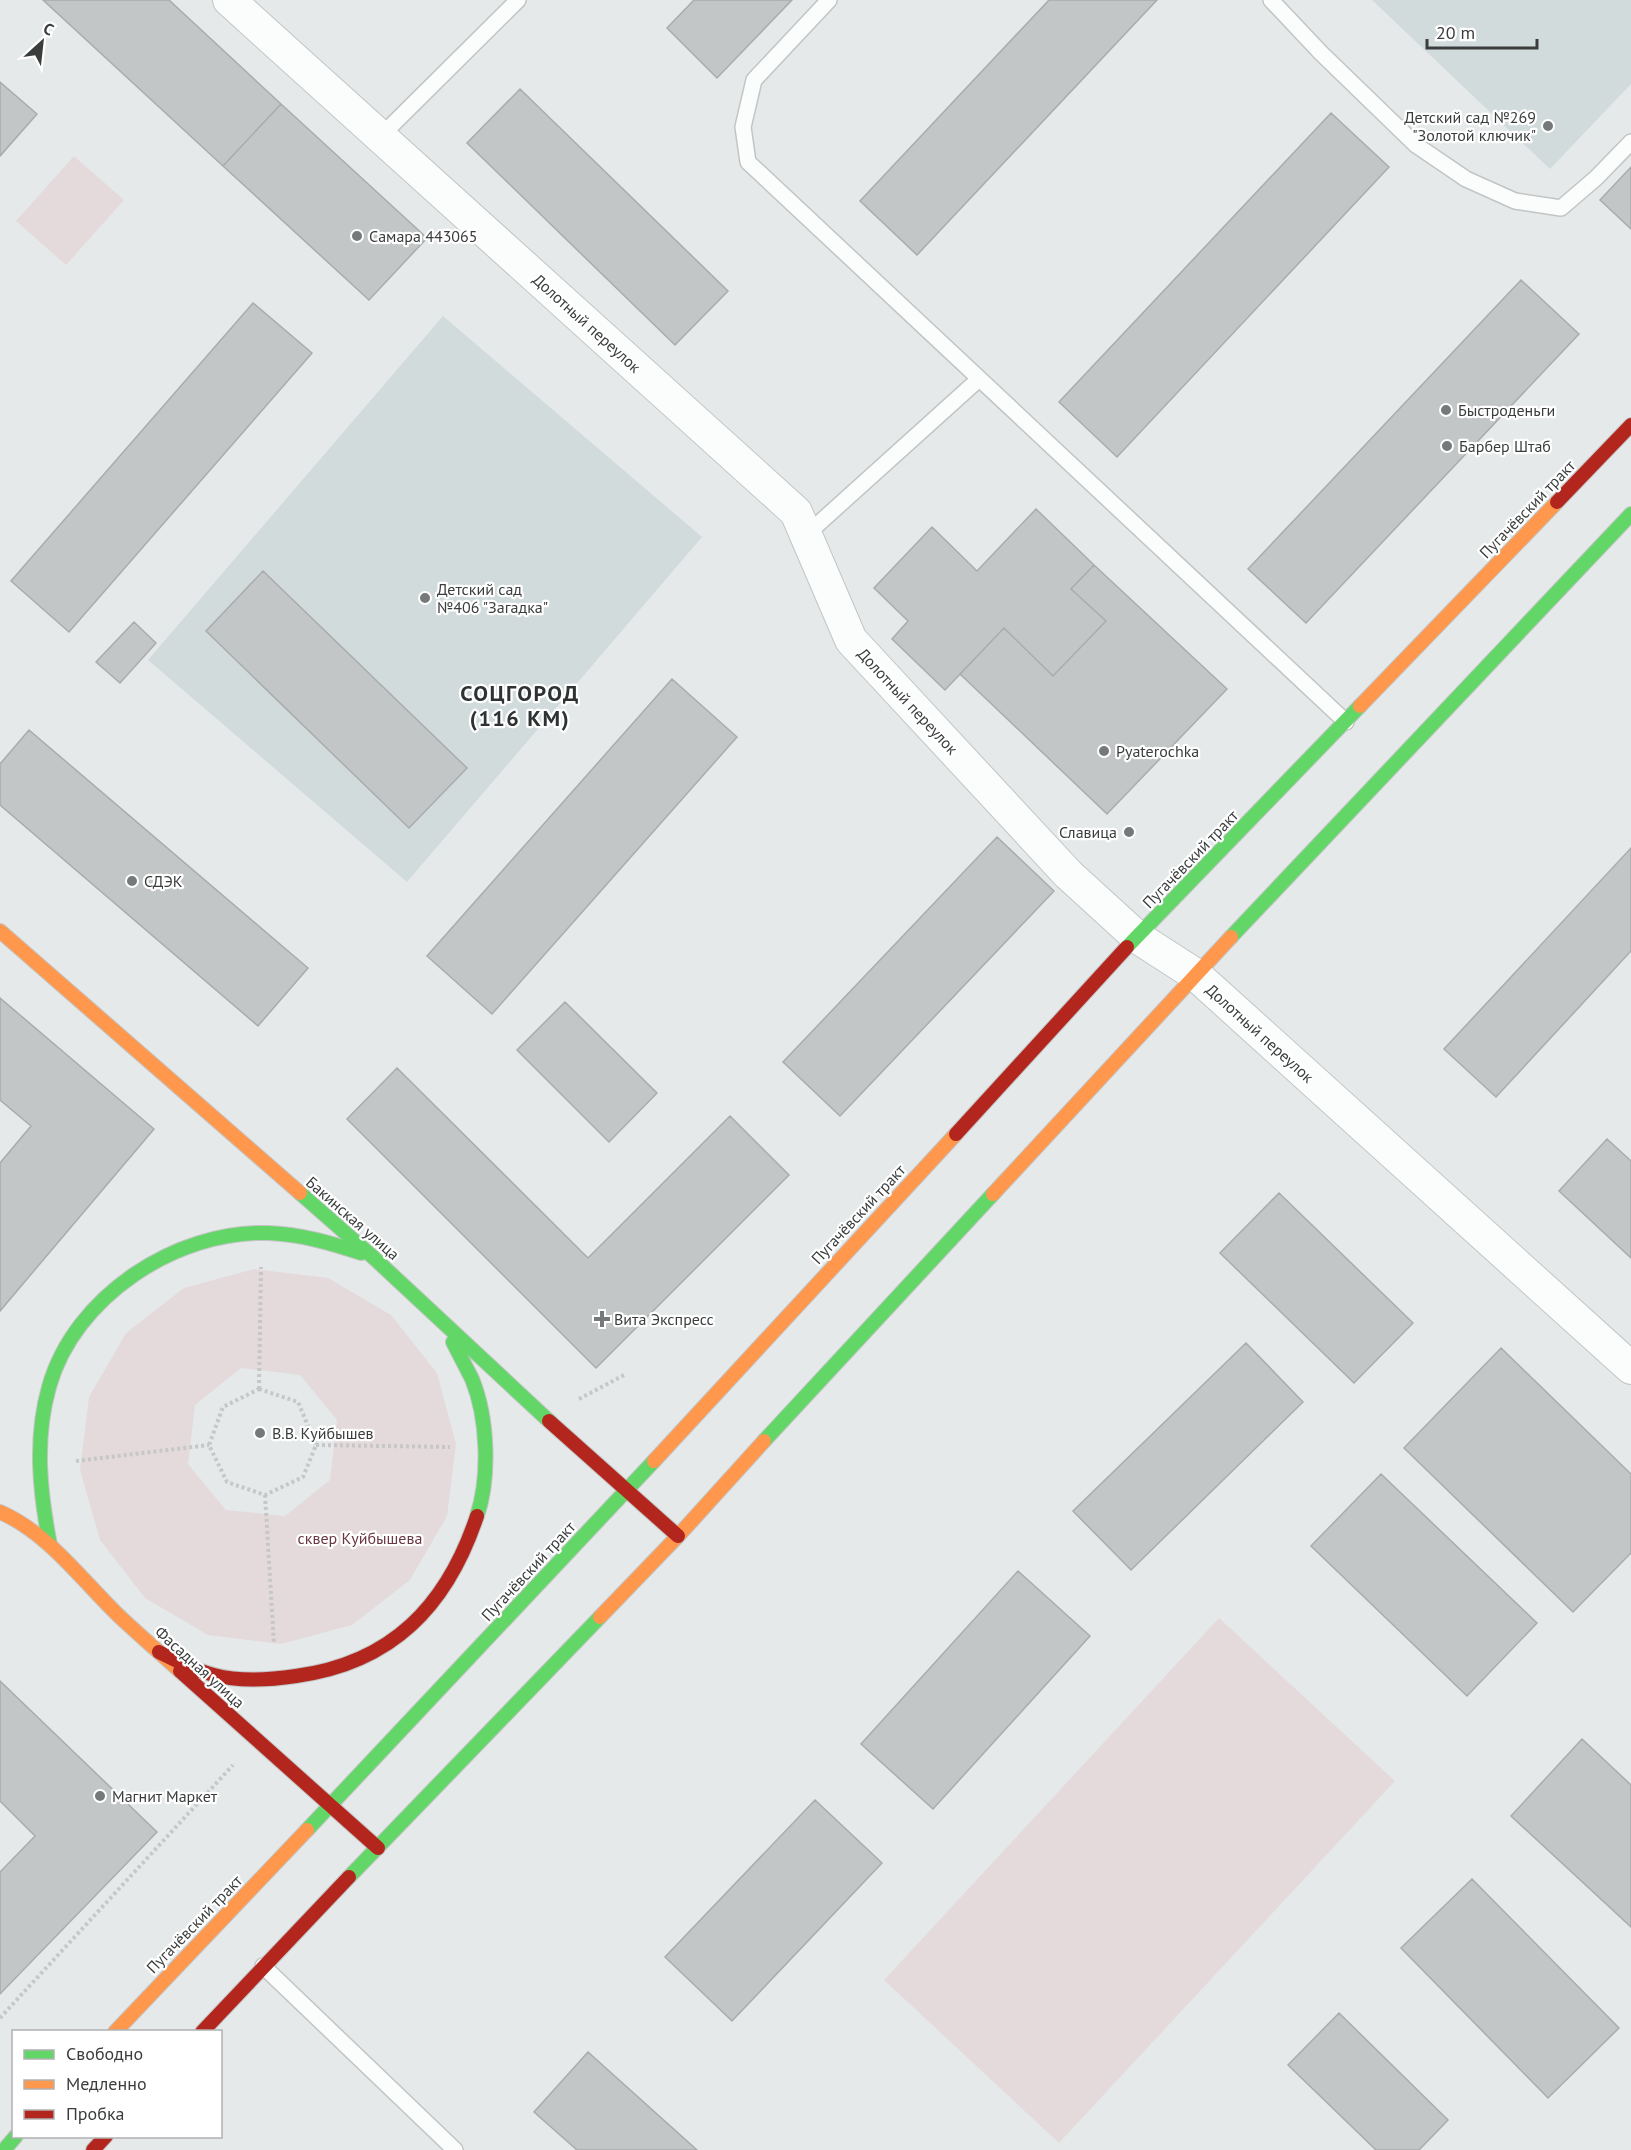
<svg xmlns="http://www.w3.org/2000/svg" width="1631" height="2150" font-family="'PT Sans',sans-serif">
<style>
.built{fill:#d2dbdc}
.green{fill:#e4dadc;fill-rule:evenodd}
.building{fill:#c3c6c6;stroke:#aaacac;stroke-width:1.5}
.lines{fill:none;stroke-linecap:round;stroke-linejoin:round}
.lane-casing{stroke:#c3c5c5;stroke-width:18}
.street-casing{stroke:#c3c5c5;stroke-width:34}
.fast-casing{stroke:#c3c5c5;stroke-width:16}
.slow-casing{stroke:#c3c5c5;stroke-width:16}
.jam-casing{stroke:#c3c5c5;stroke-width:16}
.path{stroke:#c6c7c7;stroke-width:4;stroke-dasharray:3 3;stroke-linecap:butt}
.lane{stroke:#fbfcfc;stroke-width:15}
.street{stroke:#fbfcfc;stroke-width:32}
.fast{stroke:#63d668;stroke-width:14}
.slow{stroke:#ff974d;stroke-width:14}
.jam{stroke:#b3261e;stroke-width:14}
.poi-dot{fill:#767979;stroke:#fff;stroke-width:2}
.labels{text-anchor:middle;stroke-width:4.5;stroke-linejoin:round;paint-order:stroke}
.poi-label{font-size:16px;fill:#3b3d3d;stroke:#fff;text-anchor:start}
.street-label{font-size:16px;fill:#3b3d3d;stroke:#fff}
.park-label{font-size:16px;fill:#6a3843;stroke:#fff}
.district-label{font-size:22px;font-weight:bold;letter-spacing:1.5px;fill:#2e3232;stroke:#fff}
</style>
<rect width="100%" height="100%" fill="#e5e9e9"/>
<!-- built -->
<path class="built" d="M1372,0H1631V84L1550,169Z
M443,316L702,537L407,882L148,660Z"/>
<!-- green -->
<path class="green" d="M74,156L124,200L66,265L16,221Z
M254,1269L328,1278L391,1315L437,1373L456,1444L447,1516L410,1580L352,1625L281,1644L208,1635L145,1598L100,1540L80,1470L89,1397L126,1333L184,1288ZM241,1368L300,1375L337,1420L330,1480L285,1516L226,1510L188,1464L195,1405Z
M1219,1618L1395,1781L1059,2143L884,1980Z"/>
<!-- building -->
<path class="building" d="M43,0H169L281,104L223,166Z
M694,0H792L717,78L667,28Z
M1049,0H1157L917,255L860,201Z
M0,82L37,114L0,156Z
M520,89L728,291L675,345L467,143Z
M281,104L427,238L369,300L223,166Z
M1331,113L1389,167L1117,457L1059,402Z
M1631,167V229L1600,200Z
M1521,280L1579,334L1306,623L1248,569Z
M253,303L312,353L69,632L11,581Z
M1036,509L1094,565L1071,589L1106,621L1053,676L1004,628L945,690L892,639L908,621L874,588L932,527L977,571Z
M1094,565L1227,689L1107,814L960,674L1004,628L1053,676L1106,621L1071,589Z
M263,571L467,768L409,828L206,631Z
M134,622L156,643L120,683L96,662Z
M672,679L737,737L492,1014L427,956Z
M29,730L308,968L258,1026L0,805V764Z
M997,837L1054,891L840,1116L783,1062Z
M1631,848V951L1496,1097L1444,1049Z
M0,998L154,1129L0,1311V1163L31,1126L0,1100Z
M565,1002L657,1093L609,1142L517,1050Z
M397,1068L588,1258L730,1116L789,1175L596,1368L347,1119Z
M1607,1139L1631,1161V1258L1559,1191Z
M1279,1193L1413,1323L1354,1383L1220,1253Z
M1246,1343L1303,1402L1131,1570L1073,1511Z
M1501,1348L1631,1474V1553L1573,1612L1404,1448Z
M1381,1474L1537,1623L1467,1696L1311,1546Z
M1018,1571L1090,1636L933,1809L861,1744Z
M0,1681L157,1832L0,1994V1872L35,1836L0,1801Z
M1582,1739L1631,1785V1927L1511,1816Z
M815,1800L882,1863L732,2021L665,1957Z
M1472,1879L1619,2028L1548,2098L1401,1948Z
M1339,2013L1448,2120L1419,2150H1376L1288,2065Z
M588,2052L697,2150H577L534,2112Z"/>
<g class="lines">
<!-- lane casing -->
<g class="lane-casing">
<path id="lane" d="M829,0L754,80L743,127L748,162L1346,722
M1271,0L1321,53L1416,145L1466,179L1515,201L1561,208L1596,178L1631,142
M380,137L518,0
M806,535L979,379
M263,1966L455,2150"/>
</g>
<!-- street casing -->
<g class="street-casing">
<path id="street" d="M229,0L796,512L851,640L1068,874L1137,937L1196,975L1631,1368"/>
</g>
<!-- fast casing -->
<g class="fast-casing">
<path id="fast" d="M1231,937L1631,514
M1127,947L1360,706
M300,1193L374,1258L549,1421
M453,1342C459,1354 466,1367 472,1379C488,1418 490,1477 477,1516
M764,1441L993,1194
M50,1545C40,1493 34,1440 49,1387C74,1297 176,1230 268,1233C300,1234 331,1243 361,1253
M307,1830L654,1461
M349,1877L600,1617
M4,2150L16,2136"/>
</g>
<!-- slow casing -->
<g class="slow-casing">
<path id="slow" d="M1360,706L1557,502
M0,931L300,1193
M993,1194L1231,937
M654,1461L956,1134
M0,1512C48,1533 81,1579 118,1615C138,1634 159,1652 180,1671
M600,1617L678,1536L764,1441
M115,2032L307,1830"/>
</g>
<!-- jam casing -->
<g class="jam-casing">
<path id="jam" d="M1557,502L1631,425
M956,1134L1127,947
M549,1421L678,1536
M159,1652C177,1661 194,1670 214,1675C240,1682 269,1680 296,1676C392,1663 447,1606 477,1516
M180,1671L378,1848
M202,2032L349,1877
M93,2150L106,2136"/>
</g>
<!-- path -->
<path class="path" d="M259,1389L298,1402L316,1445L303,1477L265,1495L227,1482L209,1445L223,1407Z
M259,1389L261,1267
M579,1399L626,1374
M316,1445L450,1447
M76,1461L209,1445
M265,1495L274,1644
M0,2018L233,1765"/>
<!-- lane -->
<use href="#lane" class="lane"/>
<!-- street -->
<use href="#street" class="street"/>
<!-- fast -->
<use href="#fast" class="fast"/>
<!-- slow -->
<use href="#slow" class="slow"/>
<!-- jam -->
<use href="#jam" class="jam"/>
</g>
<!-- markers -->
<g class="poi-dot">
<circle cx="1548" cy="126" r="6"/>
<circle cx="357" cy="236" r="6"/>
<circle cx="1446" cy="410" r="6"/>
<circle cx="1447" cy="446" r="6"/>
<circle cx="425" cy="598" r="6"/>
<circle cx="1104" cy="751" r="6"/>
<circle cx="1129" cy="832" r="6"/>
<circle cx="132" cy="881" r="6"/>
<path d="M599 1310h6v6h6v6h-6v6h-6v-6h-6v-6h6z"/>
<circle cx="260" cy="1433" r="6"/>
<circle cx="100" cy="1796" r="6"/>
</g>
<g class="labels">
<!-- poi labels -->
<g class="poi-label">
<text x="1536" y="123" text-anchor="end">Детский сад №269<tspan x="1536" dy="18">"Золотой ключик"</tspan></text>
<text x="369" y="242">Самара 443065</text>
<text x="1458" y="416">Быстроденьги</text>
<text x="1459" y="452">Барбер Штаб</text>
<text x="437" y="595">Детский сад<tspan x="437" dy="18">№406 "Загадка"</tspan></text>
<text x="1116" y="757">Pyaterochka</text>
<text x="1117" y="838" text-anchor="end">Славица</text>
<text x="144" y="887">СДЭК</text>
<text x="614" y="1325">Вита Экспресс</text>
<text x="272" y="1439">В.В. Куйбышев</text>
<text x="112" y="1802">Магнит Маркет</text>
</g>
<!-- street labels -->
<g class="street-label">
<text transform="translate(587 323) rotate(42)" y="6">Долотный переулок</text>
<text transform="translate(1527 509) rotate(-46)" y="6">Пугачёвский тракт</text>
<text transform="translate(908 701) rotate(47)" y="6">Долотный переулок</text>
<text transform="translate(1190 859) rotate(-46)" y="6">Пугачёвский тракт</text>
<text transform="translate(1260 1033) rotate(42)" y="6">Долотный переулок</text>
<text transform="translate(858 1214) rotate(-47)" y="6">Пугачёвский тракт</text>
<text transform="translate(353 1218) rotate(41)" y="6">Бакинская улица</text>
<text transform="translate(528 1571) rotate(-47)" y="6">Пугачёвский тракт</text>
<text transform="translate(200 1667) rotate(42)" y="6">Фасадная улица</text>
<text transform="translate(194 1924) rotate(-46)" y="6">Пугачёвский тракт</text>
</g>
<!-- park labels -->
<g class="park-label">
<text x="360" y="1544">сквер Куйбышева</text>
</g>
<!-- district labels -->
<g class="district-label">
<text x="520" y="701">СОЦГОРОД<tspan x="520" dy="25">(116 КМ)</tspan></text>
</g>
</g>
<!-- legend -->
<rect x="12" y="2030" width="210" height="108" fill="#ffffff" stroke="#b1b1b1" stroke-width="1.5"/>
<rect x="24" y="2050" width="30" height="9" fill="#63d668" stroke="#b1b1b1" stroke-width="1.5"/>
<text x="66" y="2060" font-size="18" fill="#3b3d3d">Свободно</text>
<rect x="24" y="2080" width="30" height="9" fill="#ff974d" stroke="#b1b1b1" stroke-width="1.5"/>
<text x="66" y="2090" font-size="18" fill="#3b3d3d">Медленно</text>
<rect x="24" y="2110" width="30" height="9" fill="#b3261e" stroke="#b1b1b1" stroke-width="1.5"/>
<text x="66" y="2120" font-size="18" fill="#3b3d3d">Пробка</text>
<!-- north arrow -->
<g transform="translate(42 42) rotate(27)" stroke="#ffffff" stroke-width="4.5" paint-order="stroke">
<path d="M0-4.5L10 22L0 15L-10 22Z" fill="#3b3d3d"/>
<text y="-9" font-size="16" font-weight="bold" text-anchor="middle" fill="#3b3d3d">С</text>
</g>
<!-- scale -->
<path d="M1427 39v9h110v-9" fill="none" stroke="#3b3d3d" stroke-width="3"/>
<text x="1436" y="39" font-size="18" fill="#3b3d3d" stroke="#ffffff" stroke-width="4.5" paint-order="stroke">20 m</text>
</svg>
